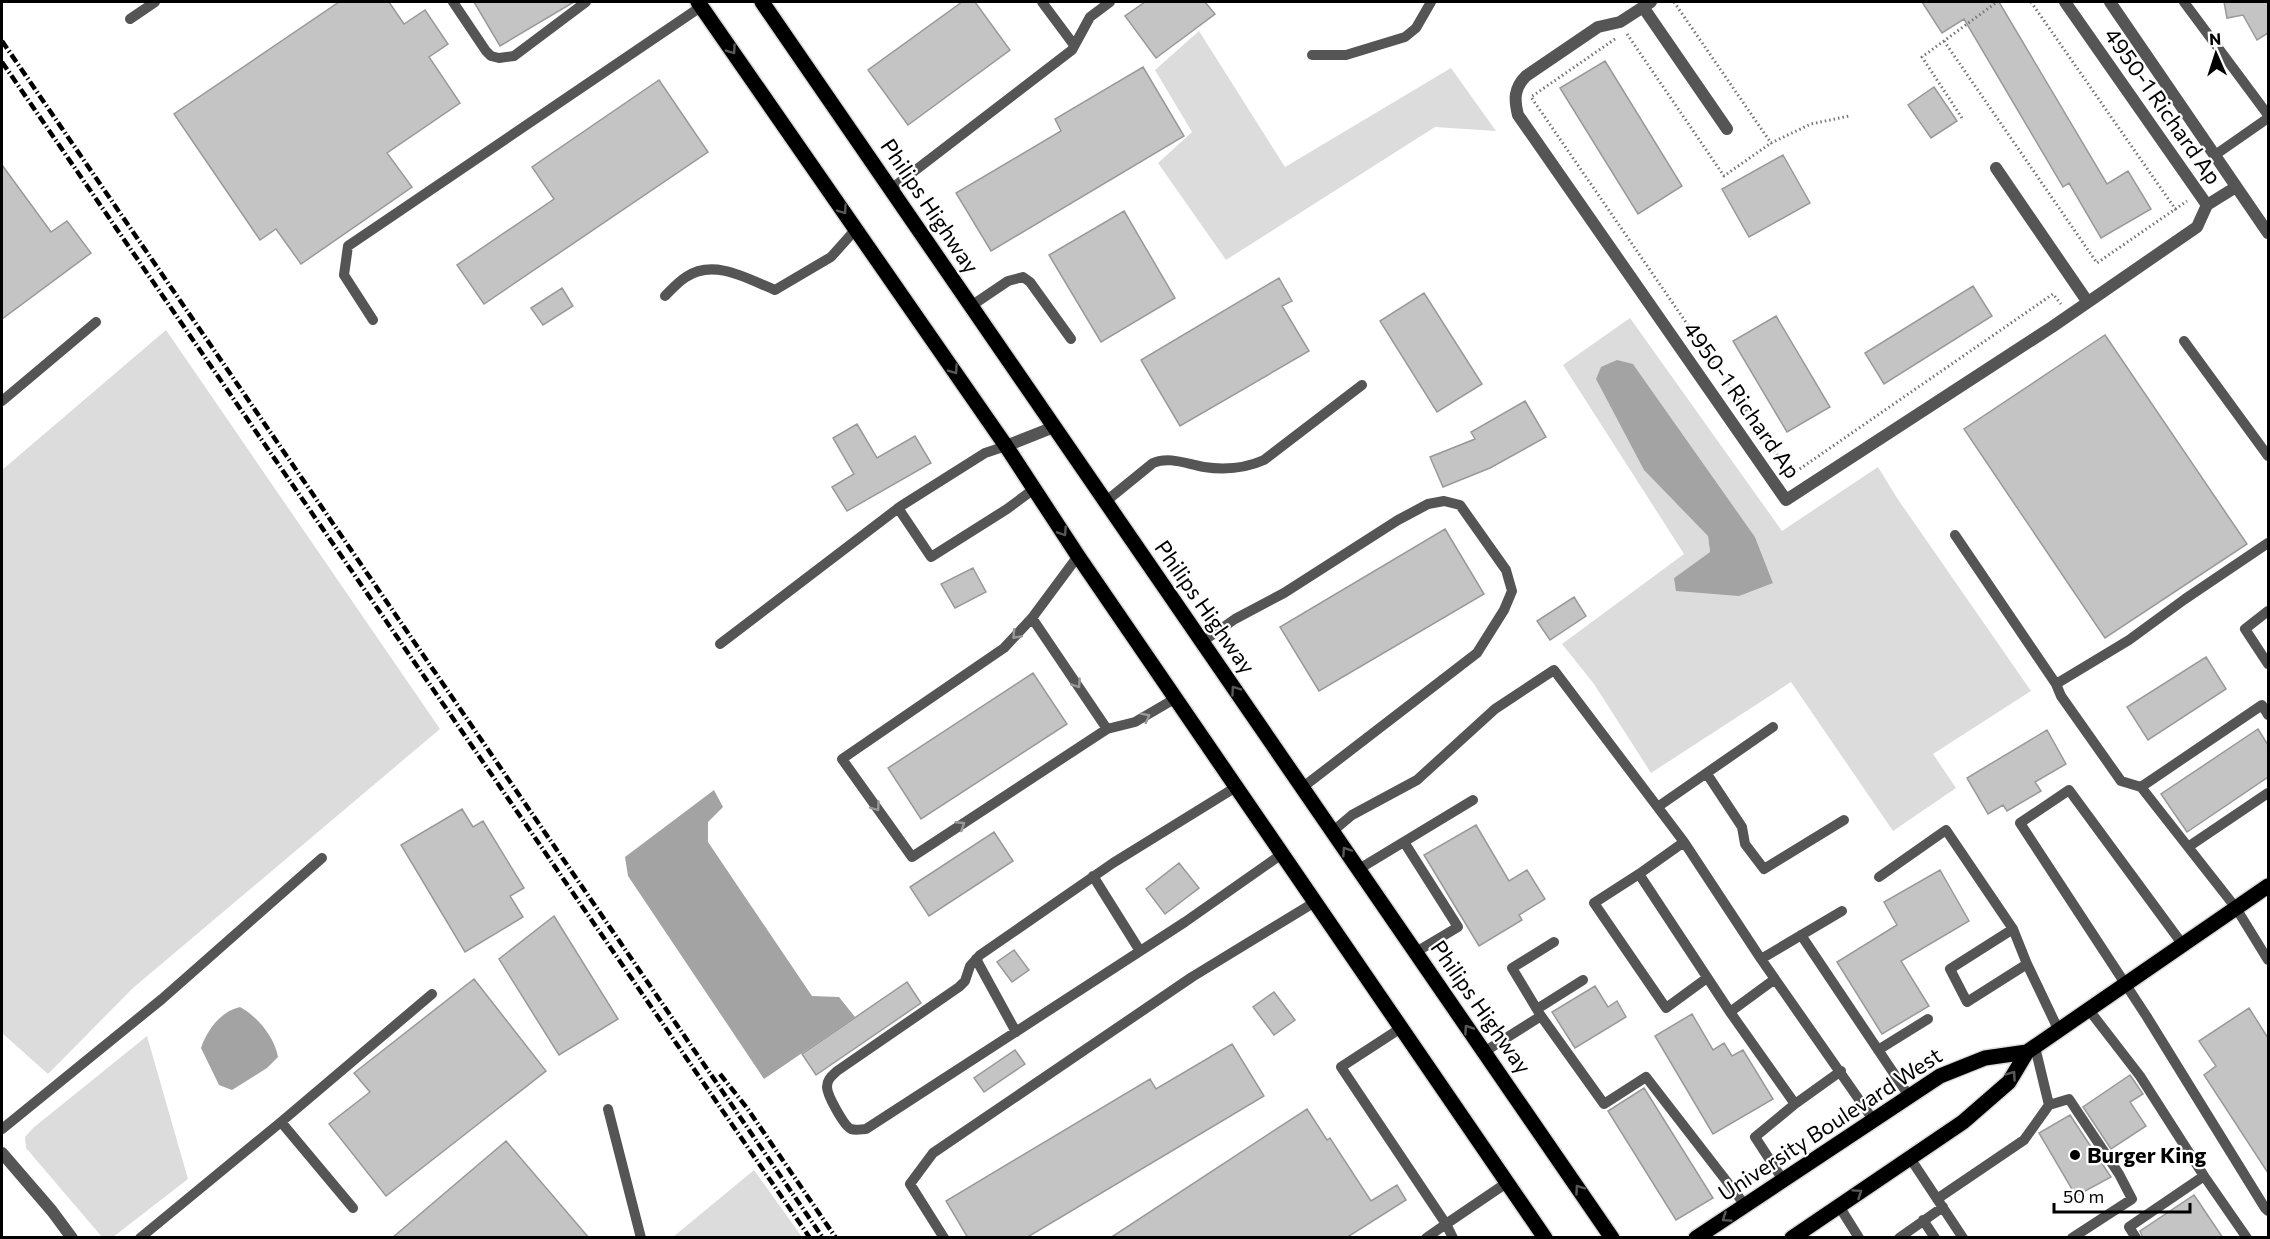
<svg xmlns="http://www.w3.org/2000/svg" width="2270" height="1239" font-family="Commissioner,sans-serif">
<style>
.green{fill:#dcdcdc;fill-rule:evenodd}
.water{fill:#a3a3a3}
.building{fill:#c4c4c4;stroke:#999;stroke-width:1.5}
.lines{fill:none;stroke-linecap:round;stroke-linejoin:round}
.primary-casing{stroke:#dbdbdb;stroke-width:18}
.path{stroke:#777;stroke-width:3;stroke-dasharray:1.5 3;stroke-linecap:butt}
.service{stroke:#555;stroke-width:10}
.minor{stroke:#555;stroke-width:12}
.tertiary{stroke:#555;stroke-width:12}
.primary{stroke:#000;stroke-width:15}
.rail{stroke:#000;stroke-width:4.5;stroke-dasharray:9 3 1.5 3;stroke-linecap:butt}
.oneway{stroke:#595959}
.oneway2{stroke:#999}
.poi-dot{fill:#000;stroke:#fff;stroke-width:2}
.labels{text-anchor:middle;stroke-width:4.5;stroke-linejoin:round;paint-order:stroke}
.street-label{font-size:22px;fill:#000;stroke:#fff}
.poi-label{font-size:22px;font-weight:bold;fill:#000;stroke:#fff;text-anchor:start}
</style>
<rect width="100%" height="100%" fill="#fff"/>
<!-- green -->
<path class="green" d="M1199,31L1285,167L1451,68L1496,131L1435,127L1226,260L1158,163L1192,132L1155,70Z
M1630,318L1782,531L1878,467L1897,498L2031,691L1933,754L1956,788L1893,831L1791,682L1651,773L1594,684L1562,644L1684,554L1563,365ZM1633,364L1755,537L1773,583L1674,578L1710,552L1708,536Z
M166,330L440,729L133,988L48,1074L2,1033V470Z
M147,1036L188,1179L113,1237H102L26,1148L25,1137L33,1128Z
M754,1170L802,1237H673Z"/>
<!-- water -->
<path class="water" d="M1617,360L1633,364L1755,537L1773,583L1739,596L1676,591L1674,578L1710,552L1708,536L1644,470L1596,379L1601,367Z
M714,790L723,807L708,822V842L812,996L839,997L855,1017L764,1079L628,876L625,857Z
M240,1007C257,1016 275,1038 278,1057L267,1068L232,1090L219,1085L201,1048C207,1030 221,1011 240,1007Z"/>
<!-- building -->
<path class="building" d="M339,2H389L404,24L425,10L448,44L429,57L460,103L387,153L412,187L301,264L276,229L260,240L174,114Z
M474,2H574L500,46Z
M962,2H975L1010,50L908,125L868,70Z
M1145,2H1205L1215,14L1156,58L1125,16Z
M1922,2H1999L2107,184L2128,171L2151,209L2101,238L2069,183L2063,187L1964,19L1942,33Z
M2224,2H2268V33L2257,40L2243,15L2227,18Z
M1605,61L1682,186L1638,214L1560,88Z
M1143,67L1184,136L991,251L956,193L1061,131L1055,119Z
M659,80L708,152L484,304L457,265L554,199L532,167Z
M1934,87L1957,121L1931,138L1908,105Z
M1783,155L1810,203L1749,237L1722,189Z
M2,165L51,232L67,221L91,253L2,319Z
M1124,211L1175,298L1101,342L1049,255Z
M1279,278L1292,301L1282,306L1309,351L1180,426L1141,360Z
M1973,286L1992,316L1884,384L1865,353Z
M562,288L573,306L543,325L531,308Z
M1424,293L1482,384L1437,412L1380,321Z
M1776,316L1830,407L1787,432L1733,341Z
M2105,335L2247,544L2105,638L1964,429Z
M1525,401L1546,437L1490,468L1443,487L1430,457L1475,439L1471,432Z
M857,424L877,458L915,436L931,463L847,511L832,487L854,474L833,438Z
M1445,529L1484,594L1319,691L1280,627Z
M973,568L986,592L955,608L941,584Z
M1574,597L1586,616L1550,640L1537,621Z
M2206,657L2226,689L2148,740L2127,707Z
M1033,673L1067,724L921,819L888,768Z
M2258,729L2268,745V777L2187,832L2161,794Z
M2047,730L2066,764L2035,782L2041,791L2007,811L2003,805L1988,814L1967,778Z
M462,809L473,827L483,821L524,888L510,896L523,917L465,952L401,845Z
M1476,825L1509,881L1527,870L1545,899L1519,915L1522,920L1479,946L1424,855Z
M994,832L1013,861L929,916L910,887Z
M1179,863L1199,888L1165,914L1146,889Z
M1940,870L1969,921L1901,961L1929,1006L1882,1034L1837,962L1897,925L1884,902Z
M554,916L618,1019L559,1055L499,959Z
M1014,950L1029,970L1012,982L997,962Z
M474,979L546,1071L386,1196L329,1124L370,1092L354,1073Z
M907,982L921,1003L816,1075L802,1054Z
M1595,986L1608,1007L1617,1001L1626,1017L1575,1048L1552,1012Z
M1274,992L1295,1020L1274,1035L1253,1007Z
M2249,1008L2268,1038V1173L2204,1075L2216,1066L2199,1041Z
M1692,1014L1713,1050L1724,1043L1732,1056L1743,1050L1773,1099L1713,1134L1655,1036Z
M1232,1044L1264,1096L1026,1238H968L946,1201L1150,1079L1156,1089Z
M1015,1050L1025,1064L984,1092L974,1078Z
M2130,1075L2143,1094L2130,1102L2146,1126L2111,1149L2083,1107Z
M1644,1088L1713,1198L1676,1220L1608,1111Z
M1307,1109L1327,1140L1330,1138L1371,1201L1397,1185L1406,1200L1346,1238H1110Z
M2070,1115L2111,1177L2076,1196L2039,1133Z
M506,1141L589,1238H392Z
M2194,1195L2223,1238H2143L2140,1231Z"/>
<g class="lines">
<!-- primary casing -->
<g class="primary-casing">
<path id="primary" d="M698,2L1006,446L1078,556L1545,1238
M762,2L1612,1238
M1696,1238L1940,1076L1985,1058L2027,1052
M1792,1238L1963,1122L2009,1082L2027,1052L2268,886"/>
</g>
<!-- path -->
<path class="path" d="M1674,2L1771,143L1811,124L1849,116
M2031,2L2176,210
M1627,34L1724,176L1771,143
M1615,39L1531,97L1791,475L2053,294L2061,304
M1944,41L2097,263L2187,201
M1962,118L1922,57L1997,2"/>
<!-- service -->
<path class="service" d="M453,2L486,51L491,56L499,58L514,56L586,2
M1042,2L1074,45
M2184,2L2268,115
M130,19L155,2
M1312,55H1346L1405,37L1416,28L1431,2
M2215,155L2268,118
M891,189L1072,50L1090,17L1110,2
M665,296C671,290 678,282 686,277C714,258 748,279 775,290L831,257L856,229
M971,306L1008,281L1023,277L1030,282L1071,339
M373,320L344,275L348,246L702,6
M2184,341L2268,456
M2,401L96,322
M1105,502L1153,463C1170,456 1186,464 1204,467C1224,470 1246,468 1264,460L1362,385
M898,508L931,557L1007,509L1034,489
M1955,535L2056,684
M1078,556L1032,618L1004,648L842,759L912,857L1107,729L1135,722L1176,698
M2268,611L2245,629L2268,664
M1032,618L1107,729
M1202,642L1235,619L1284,593L1398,520L1428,504L1444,501L1460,505L1506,570L1512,591L1504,610L1477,653L1303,787
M720,644L901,506L985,453L1006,446
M2268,715L2262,705L2141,787L2236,908L2268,960
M1707,774L1742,827L1745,844L1764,869L1844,820
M1236,787L1113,863L980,955L970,966L965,981L959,987L837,1071C832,1076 827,1079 827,1087C827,1095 844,1126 851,1129C856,1131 862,1129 866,1129L1185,922L1282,854
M2141,787L2121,781L2061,696L2056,684L2129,640L2185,599L2268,543
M1659,806L1773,727
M1333,831L1352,815L1417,780L1495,709L1554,670L1684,842L1639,874L1730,1012L1795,1104L1755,1137L1783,1180
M1404,842L1458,927L1416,952
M1684,842L1761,959L1874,1121
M2188,847L2268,793
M1359,869L1473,800
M1639,874L1594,903L1666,1008L1707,978
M1093,876L1140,951
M1879,877L1946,830L2013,929L2027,964L2059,1031
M2013,929L1950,969L1967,1002L2027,964
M1801,935L1909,1096
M2183,945L2069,790L2020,823L2147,1017L2265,1208L2268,1211
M976,959L1016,1032
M1761,959L1842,911
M1537,1009L1583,980
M2089,1010L2140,1076L2204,1176L2247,1238
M1730,1012L1775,979
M1541,1016L1512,968L1554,942
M1401,1028L1341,1067L1446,1224L1426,1238
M1878,1050L1928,1019
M1484,1052L1541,1016L1604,1104L1646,1077L1745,1205
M1795,1104L1841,1071
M2049,1105L2069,1099L2119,1174L2132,1199L2072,1238
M608,1109L641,1238
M281,1122L353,1208
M2,1129L162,999L322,858
M1910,1158L1963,1238
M1937,1199L2024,1140L2049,1105L2035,1047
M1839,1206L1859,1238
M1923,1220L1935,1238
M140,1238L281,1122L432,994
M944,1238L910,1184L933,1153L1192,977L1315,902
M1453,1238L1446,1224L1508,1182
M1899,1238L1943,1207
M2136,1238L2129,1227L2204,1176"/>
<!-- minor -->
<path class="minor" d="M1651,2L1620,22L1598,27L1526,76C1514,88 1514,99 1518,115L1786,500L2052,327L2197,227L2207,205L2236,187
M2065,2L2207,205
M2110,2L2268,233
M1643,7L1727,129
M1996,168L2087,301
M1006,446L1054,427"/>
<!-- tertiary -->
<path class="tertiary" d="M2,1153L52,1211L72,1238"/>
<!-- primary -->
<use href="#primary" class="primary"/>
<!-- rail -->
<path class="rail" d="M2,41L823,1238
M2,62L810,1238
M720,1074L747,1108L836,1238"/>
</g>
<!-- one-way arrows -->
<defs><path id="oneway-chevron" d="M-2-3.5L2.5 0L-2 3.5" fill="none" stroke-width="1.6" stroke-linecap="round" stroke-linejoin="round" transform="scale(1.5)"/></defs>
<g class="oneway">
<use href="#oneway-chevron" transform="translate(732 50) rotate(55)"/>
<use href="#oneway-chevron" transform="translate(843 210) rotate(55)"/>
<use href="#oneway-chevron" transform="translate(954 370) rotate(55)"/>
<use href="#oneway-chevron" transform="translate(1063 532) rotate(57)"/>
<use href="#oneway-chevron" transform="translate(1235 690) rotate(-125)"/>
<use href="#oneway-chevron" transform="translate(1346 851) rotate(-124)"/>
<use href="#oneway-chevron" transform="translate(1468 1029) rotate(-124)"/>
<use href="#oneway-chevron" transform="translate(2012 1075) rotate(-55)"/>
<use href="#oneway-chevron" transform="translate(1579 1189) rotate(-125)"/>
<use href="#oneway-chevron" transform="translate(1858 1193) rotate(-34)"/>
<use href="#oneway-chevron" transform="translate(1726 1218) rotate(146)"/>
</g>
<g class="oneway2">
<use href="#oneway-chevron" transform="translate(1016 635) rotate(133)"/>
<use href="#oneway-chevron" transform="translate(1077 684) rotate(56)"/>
<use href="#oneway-chevron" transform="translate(1146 717) rotate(-27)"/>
<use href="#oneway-chevron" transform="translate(876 807) rotate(54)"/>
<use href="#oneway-chevron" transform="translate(961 825) rotate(-33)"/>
</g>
<!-- markers -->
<circle class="poi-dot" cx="2075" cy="1155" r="6"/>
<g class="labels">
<!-- street labels -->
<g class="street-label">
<text transform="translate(2163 106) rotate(55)" y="8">4950-1 Richard Ap</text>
<text transform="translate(930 206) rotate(56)" y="8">Philips Highway</text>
<text transform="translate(1742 400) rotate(55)" y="8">4950-1 Richard Ap</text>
<text transform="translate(1205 607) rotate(55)" y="8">Philips Highway</text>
<text transform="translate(1481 1007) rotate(55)" y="8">Philips Highway</text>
<text transform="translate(1830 1124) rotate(-33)" y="8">University Boulevard West</text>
</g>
<!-- poi labels -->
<g class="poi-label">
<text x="2087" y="1163">Burger King</text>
</g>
</g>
<!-- border -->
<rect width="2270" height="1239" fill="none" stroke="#000000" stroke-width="6"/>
<!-- north arrow -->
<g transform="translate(2216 54) rotate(357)" stroke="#ffffff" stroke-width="4.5" paint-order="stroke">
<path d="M0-4.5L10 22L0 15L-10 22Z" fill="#000000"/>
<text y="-9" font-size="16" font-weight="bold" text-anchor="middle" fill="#000000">N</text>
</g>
<!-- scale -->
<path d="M2054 1203v9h136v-9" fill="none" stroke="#000000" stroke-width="3"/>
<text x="2063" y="1203" font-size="18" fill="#000000" stroke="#ffffff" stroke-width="4.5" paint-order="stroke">50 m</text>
</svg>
